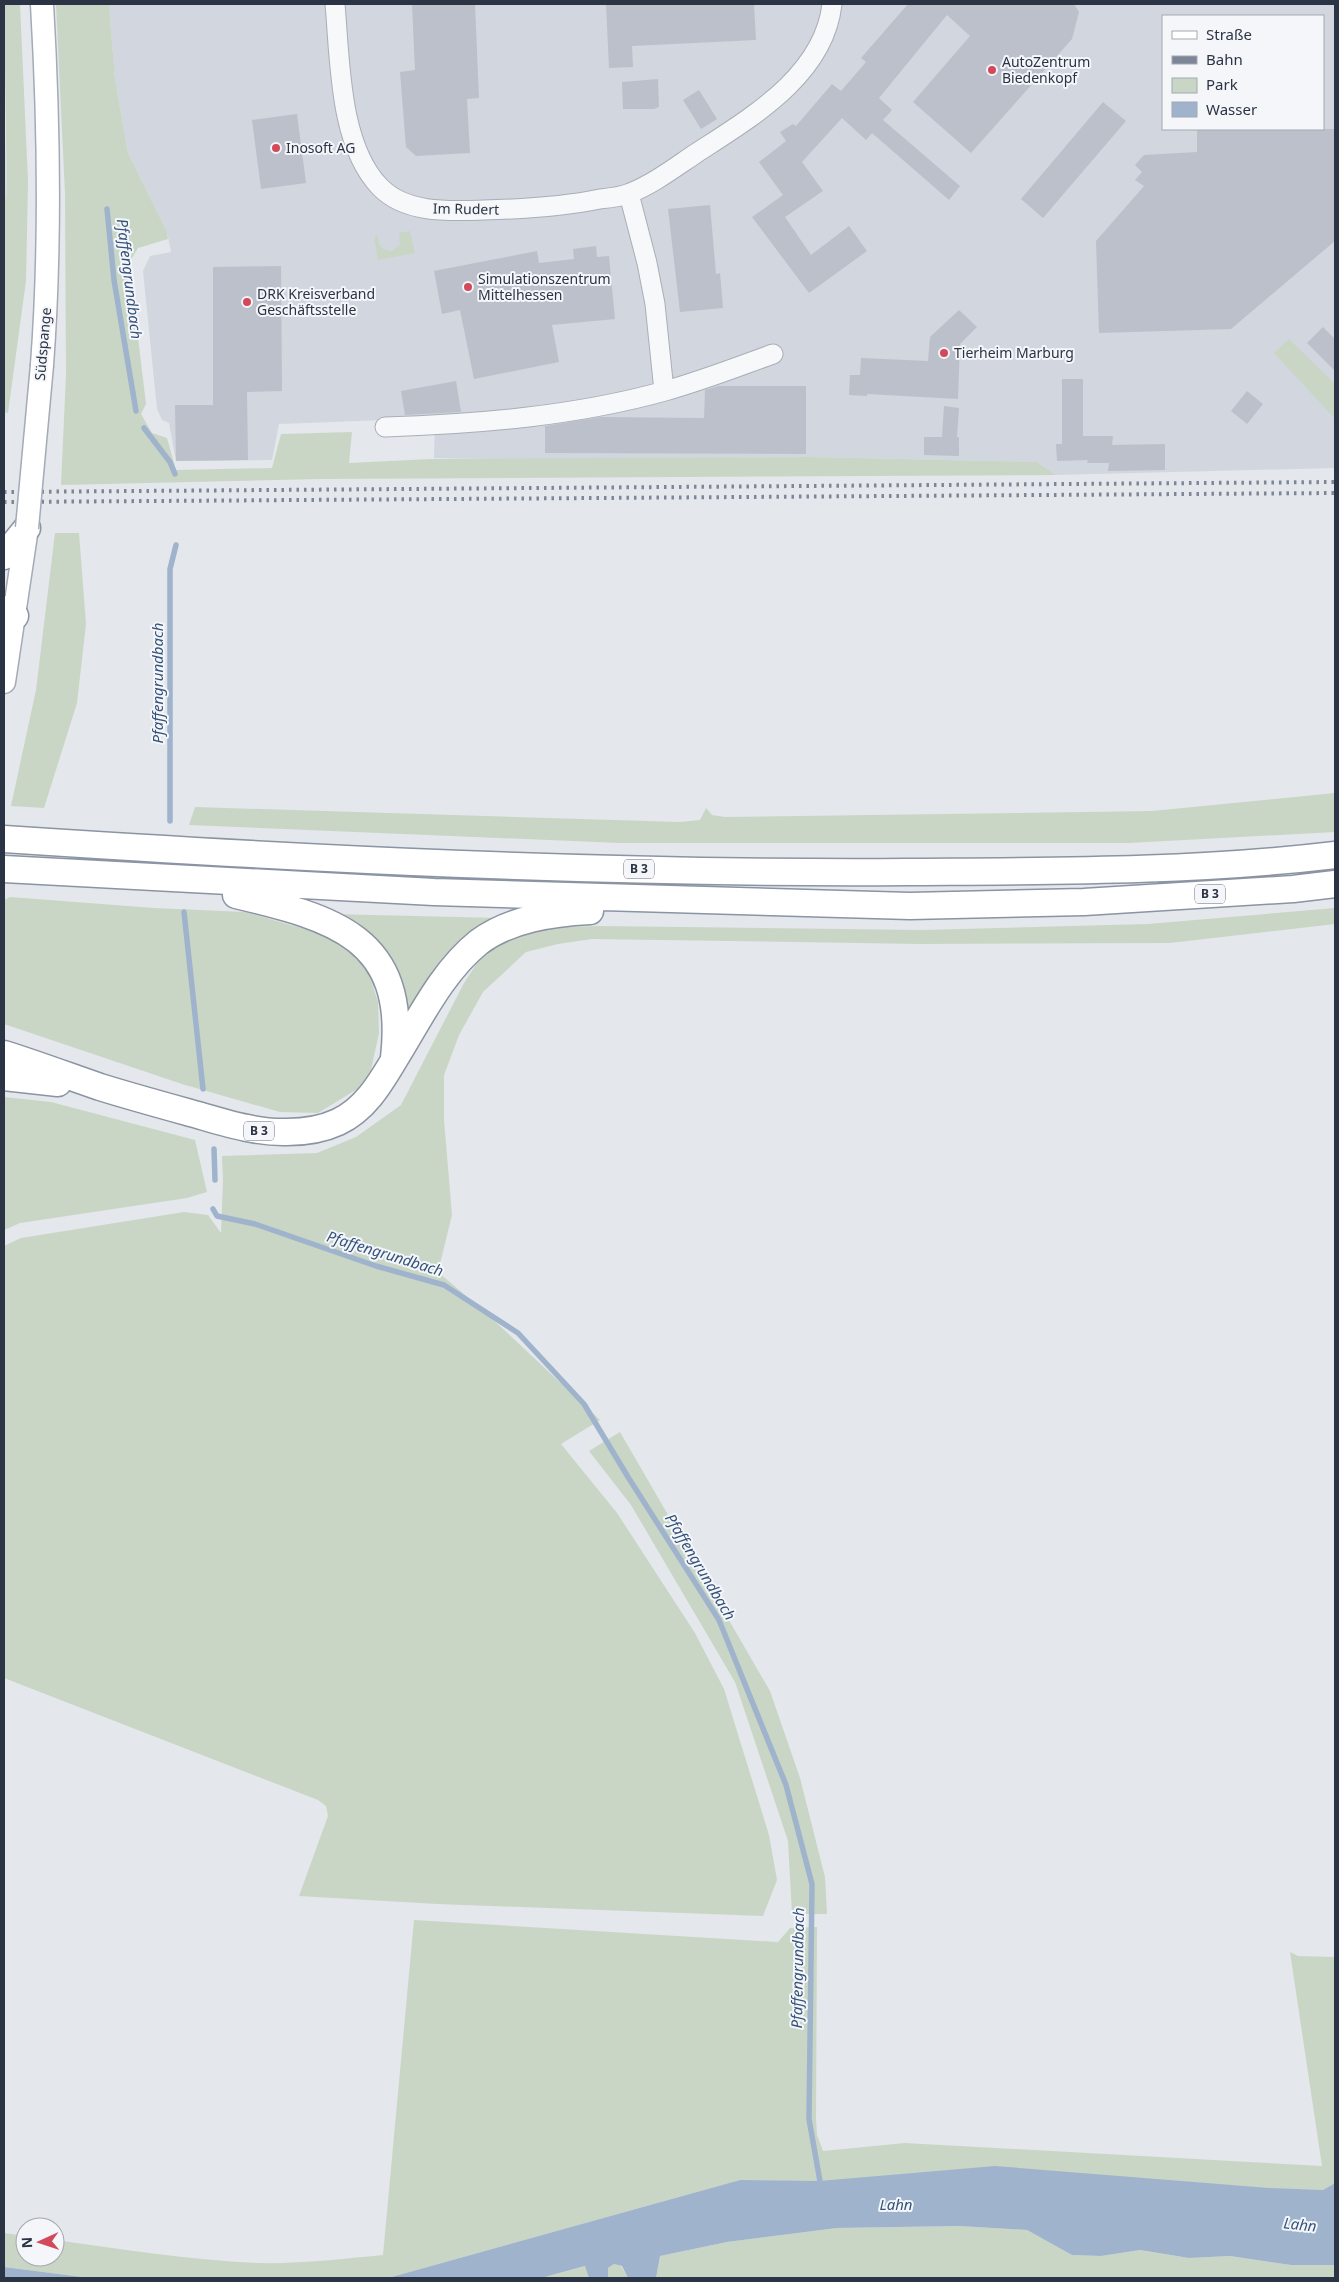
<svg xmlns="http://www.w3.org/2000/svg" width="1339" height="2282" font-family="'Noto Sans',sans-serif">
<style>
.built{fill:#d2d6de;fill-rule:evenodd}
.green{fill:#c9d6c5}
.water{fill:#9fb4cc}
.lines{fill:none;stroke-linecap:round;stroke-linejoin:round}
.stream{stroke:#9fb4cc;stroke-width:5.5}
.building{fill:#bbc0ca}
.minor-casing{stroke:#a9aeb7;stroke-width:21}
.major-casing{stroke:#a3abb8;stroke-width:25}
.highway-casing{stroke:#8b94a3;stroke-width:29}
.minor{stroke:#f7f8fa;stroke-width:19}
.major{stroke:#fff;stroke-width:22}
.highway{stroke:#fff;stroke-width:26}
.rail{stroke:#7d8696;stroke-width:4;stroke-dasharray:2.5 5;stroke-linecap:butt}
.major-bridge-casing{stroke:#a3abb8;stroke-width:25;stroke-linecap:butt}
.major-bridge{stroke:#fff;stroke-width:22}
.poi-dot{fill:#d1495b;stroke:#f4f6f9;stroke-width:2}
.labels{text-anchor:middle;stroke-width:4;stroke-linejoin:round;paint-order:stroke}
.shield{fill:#f4f6f9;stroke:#676e7b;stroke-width:1}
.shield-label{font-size:12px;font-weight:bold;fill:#2b3445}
.poi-label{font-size:14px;fill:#2b3445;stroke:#f4f6f9;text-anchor:start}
.street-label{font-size:14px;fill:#2b3445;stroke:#f4f6f9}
.water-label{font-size:15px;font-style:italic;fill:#34527a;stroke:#f4f6f9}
</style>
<rect width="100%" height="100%" fill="#e4e7ec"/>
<!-- built -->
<path class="built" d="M109,4H1335V468L1056,475L1037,462L810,457L550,460L434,458L435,418L279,424L272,460L176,461L169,423L162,420L157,409L143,271L150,256L171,252L167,232L128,153L115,79ZM1163,16H1323V129H1163Z
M4,89L7,200H4Z"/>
<!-- green -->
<path class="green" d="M4,4H20L28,181L26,281L8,413L4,412V200L7,199Z
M56,4H109L115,79L128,153L167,232L168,239L138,248L129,263L146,404L141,414L152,433L167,438L176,470L272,468L281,434L352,432L349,463L431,459L810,457L1037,462L1056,475L321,479L61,485L66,375L65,194Z
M410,231L415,253L378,260L374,237L378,236C377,246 383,251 392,251L400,245L399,233Z
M1289,339L1335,384V419L1274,353Z
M55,533H79L86,624L77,703L44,808L11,806L36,690Z
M1335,793V832L1129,843H619L189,825L195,807L680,822L700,820L706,808L712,815L725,817L1152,811Z
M10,897L154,908L245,912L326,935L350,948L369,974L378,1002L379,1033L371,1070L359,1088L318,1113L280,1112L182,1084L4,1024V900Z
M1335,908V924L1170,943L920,944L592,939L558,944L526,952L483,992L459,1035L444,1075V1120L452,1215L438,1272L484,1311L600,1420L561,1444L617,1513L695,1633L724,1689L769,1835L777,1880L763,1916L437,1904L299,1896L328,1816L326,1806L318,1800L4,1678V1246L21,1238L184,1212L208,1215L221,1233L223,1181L222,1156L317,1153L356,1137L401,1105L464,983L481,957L509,937L555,927L598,926L922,930L1148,924Z
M331,914L498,918L406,1031L395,993Z
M4,1097L51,1102L195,1140L207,1192L187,1198L20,1223L4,1230Z
M620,1432L770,1691L800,1778L825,1877L827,1914H792L788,1841L735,1682L631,1505L589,1451Z
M414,1920L778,1942L790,1928L817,1927L816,2118L817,2135L823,2151L905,2143L1322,2166L1290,1952L1298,1956L1335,1957V2183L1323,2190L740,2180L388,2278H90L4,2267V2233L25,2236V2257H55V2240C122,2249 189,2260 257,2263C299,2264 341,2259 383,2255Z
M959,2226L1027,2230L1072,2255L1101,2256L1140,2250L1189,2258L1230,2256L1291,2265H1335V2278H656L660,2256L727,2242L837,2228Z
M614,2264L621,2266L628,2278H608V2268Z
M586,2266L589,2278H541Z"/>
<!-- water -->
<path class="water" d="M995,2166L1269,2188L1323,2190L1335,2183V2265H1291L1230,2256L1189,2258L1140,2250L1101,2256L1072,2255L1027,2230L959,2226L837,2228L727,2242L660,2256L656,2278H628L622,2266L614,2264L608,2268V2278H589L585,2266L541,2278H388L740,2180L819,2181Z
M4,2267L90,2278H4Z"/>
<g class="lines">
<!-- stream -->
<path class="stream" d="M107,209L114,280L136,411
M144,428L170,462L175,474
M170,821V569L176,545
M184,912L203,1089
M214,1149L215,1180
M213,1209L217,1216L255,1224L376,1266L444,1285L518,1333L584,1404L628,1477L719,1620L786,1785L812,1884L809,2119L821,2187"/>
</g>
<!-- building -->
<path class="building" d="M412,4H475L479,98L467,99L470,153L416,156L406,147L400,72L415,70Z
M606,4H754L756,40L632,46L633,67L609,68Z
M908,4H1074L1079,12L1072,39L971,153L913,102L970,36L947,15L879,98L892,110L883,120L960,186L949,200L872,133L866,140L842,118L802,162L823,191L785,217L811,255L849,226L867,251L809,293L752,217L783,195L759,162L786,141L780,132L793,124L796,126L832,84L841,91L866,62L861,58Z
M658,79L659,107L654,109H623L622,82Z
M699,90L717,119L701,129L683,100Z
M1103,102L1126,121L1043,218L1021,199Z
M297,114L306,183L261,189L252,120Z
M1197,129H1335V241L1231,329L1099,333L1096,241L1144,186L1135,180L1142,172L1135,165L1144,155L1197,152Z
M710,205L716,274L720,273L723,308L680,312L668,209Z
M596,246L597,257L609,256L615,319L552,325L559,362L474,379L460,310L442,314L434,271L537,251L539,263L574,259L573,249Z
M281,266L282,391L247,392L248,460L176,461L175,405H213V267Z
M959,310L977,327L960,344L958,399L867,394V396L849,395L850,375H860L861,358L928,361L930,337Z
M1323,327L1335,339V371L1307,343Z
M1062,379H1083V436H1113L1112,445L1165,444V470L1108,471L1109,463H1087L1088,460L1057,461L1056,444H1062Z
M456,381L461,412L405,415L401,391Z
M719,386H806V454L545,453V426L601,417L704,418L705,390Z
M1247,391L1263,404L1247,424L1231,411Z
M944,406L959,408L957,437H959V456L924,455V437H942Z"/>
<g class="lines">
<!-- minor casing -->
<g class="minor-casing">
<path id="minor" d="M335,4C340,59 339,145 380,187C406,214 450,211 484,210C523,209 562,207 600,199C610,198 621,197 630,193C653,184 674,168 695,154C750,118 824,76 832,4
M629,194L647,263L655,304L664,391
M385,427C478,424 575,416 665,391C701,381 737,367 773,354"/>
</g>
<!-- major casing -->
<g class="major-casing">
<path id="major" d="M42,365C51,245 49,124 42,4
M4,682L27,528"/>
</g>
<!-- highway casing -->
<g class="highway-casing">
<path id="highway" d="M4,556L27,528
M4,609L15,616L4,626
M4,839C304,859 606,874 907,872C1050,871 1193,872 1335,855
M4,869L434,892L910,906L1084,902L1293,889L1335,884
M236,895C333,918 408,937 394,1058
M4,1054C36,1064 68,1076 100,1087C129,1096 158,1104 187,1112C220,1121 253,1133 287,1132C304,1132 323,1129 338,1122C368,1108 383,1078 399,1052C422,1014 444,970 479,942C510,919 552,913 590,911
M4,1077L58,1083"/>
</g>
<!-- minor -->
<use href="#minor" class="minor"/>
<!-- major -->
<use href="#major" class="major"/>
<!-- highway -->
<use href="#highway" class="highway"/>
<!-- rail -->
<path class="rail" d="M4,492L1335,482
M4,502L1335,493"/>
<!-- major-bridge casing -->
<g class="major-bridge-casing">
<path id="major-bridge" d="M27,528L42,365"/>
</g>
<!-- major-bridge -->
<use href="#major-bridge" class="major-bridge"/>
</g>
<!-- markers -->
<g class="poi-dot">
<circle cx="992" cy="70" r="5"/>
<circle cx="276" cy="148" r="5"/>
<circle cx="468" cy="287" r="5"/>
<circle cx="247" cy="302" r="5"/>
<circle cx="944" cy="353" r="5"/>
</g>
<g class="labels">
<!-- shield labels -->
<g class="shield">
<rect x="624" y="859.5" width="30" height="19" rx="4"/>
<rect x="1195" y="884.5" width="30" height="19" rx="4"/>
<rect x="244" y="1121.5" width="30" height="19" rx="4"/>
</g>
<g class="shield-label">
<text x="639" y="873">B 3</text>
<text x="1210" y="898">B 3</text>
<text x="259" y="1135">B 3</text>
</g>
<!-- poi labels -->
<g class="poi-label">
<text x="1002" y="67">AutoZentrum<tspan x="1002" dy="16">Biedenkopf</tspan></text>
<text x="286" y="153">Inosoft AG</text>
<text x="478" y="284">Simulationszentrum<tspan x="478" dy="16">Mittelhessen</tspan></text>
<text x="257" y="299">DRK Kreisverband<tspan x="257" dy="16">Geschäftsstelle</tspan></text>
<text x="954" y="358">Tierheim Marburg</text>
</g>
<!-- street labels -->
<g class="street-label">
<text transform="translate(466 209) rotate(1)" y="5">Im Rudert</text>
<text transform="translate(43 344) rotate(-85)" y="5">Südspange</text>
</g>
<!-- water labels -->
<g class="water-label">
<text transform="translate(129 279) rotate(83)" y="5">Pfaffengrundbach</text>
<text transform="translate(158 683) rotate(-90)" y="5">Pfaffengrundbach</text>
<text transform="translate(385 1254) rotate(17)" y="5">Pfaffengrundbach</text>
<text transform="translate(700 1567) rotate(59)" y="5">Pfaffengrundbach</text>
<text transform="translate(798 1968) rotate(-89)" y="5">Pfaffengrundbach</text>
<text x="896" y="2210">Lahn</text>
<text transform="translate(1300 2225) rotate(6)" y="5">Lahn</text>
</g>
</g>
<!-- border -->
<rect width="1339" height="2282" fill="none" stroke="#2b3445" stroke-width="10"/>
<!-- legend -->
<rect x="1162" y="15" width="162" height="115" fill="#f4f6f9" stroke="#a4a8b1"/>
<rect x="1172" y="31" width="25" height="8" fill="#ffffff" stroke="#a4a8b1"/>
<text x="1206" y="40" font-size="15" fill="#2b3445">Straße</text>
<rect x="1172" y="56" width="25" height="8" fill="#7d8696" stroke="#a4a8b1"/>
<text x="1206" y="65" font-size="15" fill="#2b3445">Bahn</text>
<rect x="1172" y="78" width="25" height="15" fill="#c9d6c5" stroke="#a4a8b1"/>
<text x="1206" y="90" font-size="15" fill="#2b3445">Park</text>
<rect x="1172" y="102" width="25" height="15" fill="#9fb4cc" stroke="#a4a8b1"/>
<text x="1206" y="115" font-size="15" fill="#2b3445">Wasser</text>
<!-- north arrow -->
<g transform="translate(40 2242) rotate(267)"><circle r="24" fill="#f4f6f9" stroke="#a4a8b1"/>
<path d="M0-4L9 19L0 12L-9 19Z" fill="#d1495b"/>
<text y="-8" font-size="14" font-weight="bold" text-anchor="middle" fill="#2b3445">N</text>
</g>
</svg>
